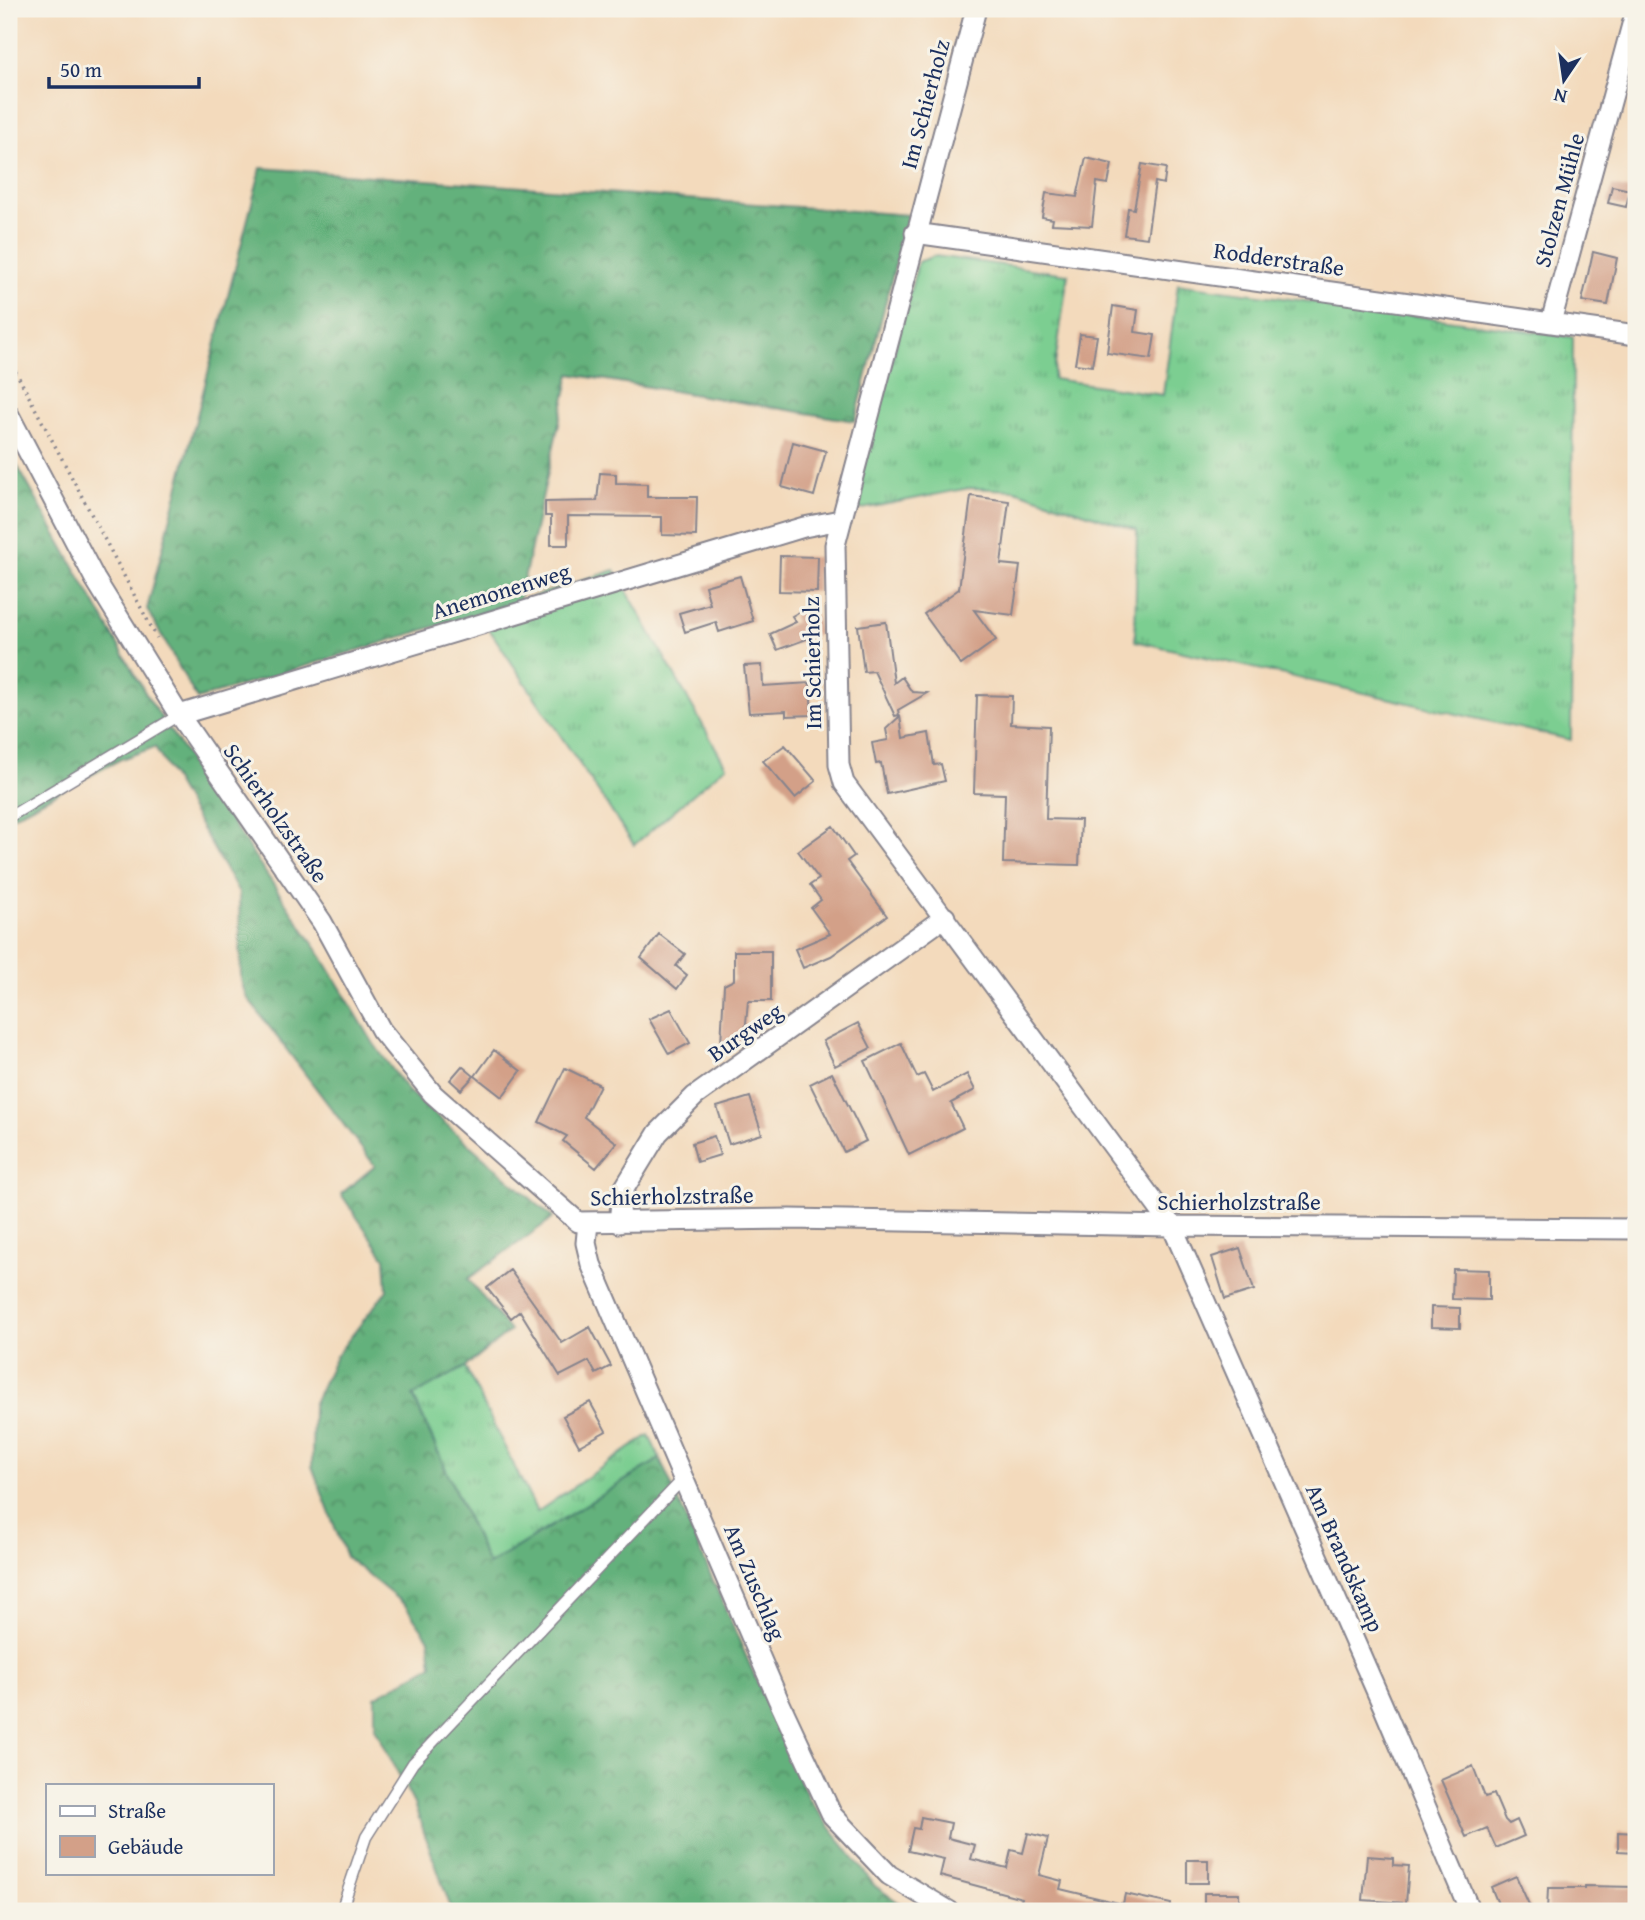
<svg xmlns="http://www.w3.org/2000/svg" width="1645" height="1920" font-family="'Gentium Book Plus',serif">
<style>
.grass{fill:url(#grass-tufts);stroke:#4b7e78;stroke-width:2}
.forest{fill:url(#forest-crowns);stroke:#40706c;stroke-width:2}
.building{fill:#d3a088}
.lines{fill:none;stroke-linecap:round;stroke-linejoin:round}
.service-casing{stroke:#87848d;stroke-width:13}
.minor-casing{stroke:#87848d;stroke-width:23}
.path{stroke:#87848d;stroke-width:3.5;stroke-dasharray:2 5;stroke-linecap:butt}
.service{stroke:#fff;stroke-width:10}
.minor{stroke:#fff;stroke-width:19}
.labels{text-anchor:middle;stroke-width:6;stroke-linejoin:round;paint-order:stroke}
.street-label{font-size:23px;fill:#1b2f5e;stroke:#f7f3e8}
</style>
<defs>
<pattern id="grass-tufts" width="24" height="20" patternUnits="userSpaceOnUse" patternTransform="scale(1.75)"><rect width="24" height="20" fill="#7bce91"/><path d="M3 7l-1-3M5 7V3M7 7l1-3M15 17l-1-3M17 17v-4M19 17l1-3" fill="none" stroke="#64a87a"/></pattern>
<pattern id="forest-crowns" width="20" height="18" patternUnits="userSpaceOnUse" patternTransform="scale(1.75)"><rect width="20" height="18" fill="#64b17b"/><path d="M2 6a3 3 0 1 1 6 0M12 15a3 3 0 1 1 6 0" fill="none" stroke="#529068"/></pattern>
</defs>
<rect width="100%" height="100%" fill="#f7f3e8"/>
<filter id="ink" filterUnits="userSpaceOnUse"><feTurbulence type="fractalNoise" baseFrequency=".0143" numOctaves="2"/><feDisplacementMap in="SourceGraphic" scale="14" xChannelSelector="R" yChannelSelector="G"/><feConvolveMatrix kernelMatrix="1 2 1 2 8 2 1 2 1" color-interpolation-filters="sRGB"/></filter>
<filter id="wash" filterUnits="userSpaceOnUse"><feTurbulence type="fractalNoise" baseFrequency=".00686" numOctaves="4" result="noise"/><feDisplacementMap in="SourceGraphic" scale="28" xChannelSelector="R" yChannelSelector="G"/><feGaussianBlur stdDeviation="1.57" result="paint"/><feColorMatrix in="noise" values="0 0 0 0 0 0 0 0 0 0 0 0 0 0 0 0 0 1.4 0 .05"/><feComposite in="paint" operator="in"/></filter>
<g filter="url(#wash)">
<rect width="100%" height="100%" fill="#f3dabc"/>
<!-- grass -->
<path class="grass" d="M935,256L1068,274L1053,379L1163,395L1178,284L1573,337L1571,740L1135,641L1137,530L1015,490L969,488L852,511L918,262Z
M615,570L726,766L634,845L479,614Z
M465,1367L537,1512L649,1435L660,1459L488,1565L413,1395Z"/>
<!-- forest -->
<path class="forest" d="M261,168L908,215L855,421L570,374L519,601L197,699L147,609Z
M9,451L147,696L322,957L374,1044L408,1091L553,1218L468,1279L510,1331L465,1367L413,1396L488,1565L660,1459L808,1798L875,1886L911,1911H452L414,1804L375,1728V1697L432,1665L429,1639L405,1605L346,1557L312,1466L313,1405L336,1356L387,1290L385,1258L341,1194L375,1166L246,996L241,980L239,893L155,747L121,759L9,818Z"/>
<g id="blocks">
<!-- building -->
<path class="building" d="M1086,158L1112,164L1108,184L1097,182L1092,226L1052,224L1053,219L1042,217L1046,193L1077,197Z
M1142,164L1166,168L1164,184L1155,182L1147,238L1124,235L1128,208L1134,209Z
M1612,186L1630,190L1626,207L1608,203Z
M1593,252L1617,258L1608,305L1582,301Z
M1113,306L1138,310L1135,332L1155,335L1151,359L1107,353Z
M1080,334L1097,336L1092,366L1075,364Z
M793,442L826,451L814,496L782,487Z
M600,473L616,474V483L647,484V497H697L696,536L662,535V517L568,516V545H551V516H545V502L597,501Z
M971,496L1009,501L1001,564L1020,566L1013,615L974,610L996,640L961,665L924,614L959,589Z
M780,556L818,557L817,592L779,591Z
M740,576L753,621L719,632L716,622L685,632L679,613L710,604L705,586Z
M813,604L820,634L777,650L770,634L796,622L792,616Z
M886,622L894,683L902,677L912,692L927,693L898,710L899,715L895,716L874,671L864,672L858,626Z
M762,665L763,686L810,683L812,715L786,716V711L749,713L744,666Z
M977,695L1012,696L1011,724L1049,726L1046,819L1081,820L1079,865L1003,863L1005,794L974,793Z
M900,716L903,738L929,733L934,765L941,764L945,781L887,794L881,763L876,764L872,743L888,740L886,729Z
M785,745L816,781L795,798L763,761Z
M833,826L854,856L847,861L887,916L831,956L803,968L795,949L830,934L811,908L821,900L810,885L819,879L798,851Z
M659,934L685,954L676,966L687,975L677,989L641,958Z
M734,951H771V1001H748L744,1046L721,1045L724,985L734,980Z
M671,1009L690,1043L669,1054L649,1019Z
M858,1023L871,1048L835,1066L823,1041Z
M901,1043L917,1077L924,1074L933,1092L967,1074L975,1090L951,1103L963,1128L909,1155L865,1061Z
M494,1050L521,1071L502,1097L475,1076Z
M462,1066L474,1076L461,1090L450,1080Z
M565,1068L600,1085L584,1117L617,1143L596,1168L563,1141L567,1136L539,1122Z
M832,1073L866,1141L844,1152L810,1084Z
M750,1097L762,1134L729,1144L717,1107Z
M714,1136L720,1155L697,1162L692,1143Z
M1240,1248L1254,1290L1225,1299L1212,1257Z
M1453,1269L1489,1270V1300L1452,1299Z
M510,1270L562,1343L590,1327L611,1366L596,1374L589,1361L560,1376L520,1311L511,1318L487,1288Z
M1431,1307L1460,1308V1328L1431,1327Z
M590,1402L606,1431L579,1446L563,1416Z
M1473,1766L1485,1797L1494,1794L1505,1820L1509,1824L1517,1820L1524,1836L1496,1848L1487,1828L1466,1837L1441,1780Z
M921,1817L951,1823L948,1838L975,1845L971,1859L1007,1868L1011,1850L1023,1853L1028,1833L1048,1838L1039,1875L1062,1881L1060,1889L1123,1904L1125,1894L1171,1904L1170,1911H1037L1019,1907L1022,1898L940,1876L944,1859L908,1851L913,1828L919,1829Z
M1618,1832L1636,1833V1852L1618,1851Z
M1367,1856L1393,1858V1865L1409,1866L1406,1903L1363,1900Z
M1187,1860H1208V1883H1187Z
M1516,1876L1532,1911H1501L1491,1887Z
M1585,1886L1636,1887V1910L1547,1911L1548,1888H1585Z
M1204,1893H1239V1911H1204Z"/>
</g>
</g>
<g filter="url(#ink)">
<use href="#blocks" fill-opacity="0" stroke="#87848d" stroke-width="2"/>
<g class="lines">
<!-- service casing -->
<g class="service-casing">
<path id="service" d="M9,817L179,715
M341,1911L366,1837L413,1763L684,1478"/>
</g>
<!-- minor casing -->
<g class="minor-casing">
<path id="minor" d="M976,9L835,545L839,765L844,783L1172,1226L1383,1706L1470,1911
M915,233L1636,335
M1551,322L1636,10
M9,415L95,579L179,715L322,922L381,1030L433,1094L578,1222L790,1219L1172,1226L1636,1229
M179,715L804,527L840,520
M588,1223L586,1243L591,1264L778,1699L832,1815L889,1875L949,1911
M619,1223L622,1192L658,1133L695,1096L945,917"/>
</g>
<!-- path -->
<path class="path" d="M9,359L157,638"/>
<!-- service -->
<use href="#service" class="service"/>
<!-- minor -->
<use href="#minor" class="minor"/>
</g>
</g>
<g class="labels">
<!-- street labels -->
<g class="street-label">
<text transform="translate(925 104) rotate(-75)" y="8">Im Schierholz</text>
<text transform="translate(1559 200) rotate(-75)" y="8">Stolzen Mühle</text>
<text transform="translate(1279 259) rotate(8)" y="8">Rodderstraße</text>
<text transform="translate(501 591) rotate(-17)" y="8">Anemonenweg</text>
<text transform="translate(812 663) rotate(-91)" y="8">Im Schierholz</text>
<text transform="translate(276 813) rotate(55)" y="8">Schierholzstraße</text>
<text transform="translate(745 1032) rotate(-35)" y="8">Burgweg</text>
<text transform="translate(672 1196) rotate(-1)" y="8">Schierholzstraße</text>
<text x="1239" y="1210">Schierholzstraße</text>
<text transform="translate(1345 1558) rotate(66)" y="8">Am Brandskamp</text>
<text transform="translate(755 1582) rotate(67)" y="8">Am Zuschlag</text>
</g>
</g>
<!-- margin -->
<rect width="1645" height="1920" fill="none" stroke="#f7f3e8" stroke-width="35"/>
<!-- legend -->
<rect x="46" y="1784" width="228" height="91" fill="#f7f3e8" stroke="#9fa5b1" stroke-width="2"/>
<rect x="60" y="1806" width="35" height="10" fill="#ffffff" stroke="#9fa5b1" stroke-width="2"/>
<text x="108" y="1818" font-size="21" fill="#1b2f5e">Straße</text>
<rect x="60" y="1836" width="35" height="21" fill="#d3a088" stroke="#9fa5b1" stroke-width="2"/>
<text x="108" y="1854" font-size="21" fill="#1b2f5e">Gebäude</text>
<!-- north arrow -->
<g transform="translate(1564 80) rotate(193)" stroke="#f7f3e8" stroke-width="5" paint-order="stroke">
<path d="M0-5L12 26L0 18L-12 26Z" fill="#1b2f5e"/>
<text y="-10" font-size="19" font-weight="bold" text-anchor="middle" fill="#1b2f5e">N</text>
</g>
<!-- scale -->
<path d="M49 77v10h150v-10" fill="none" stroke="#1b2f5e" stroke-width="3.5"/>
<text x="60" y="77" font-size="21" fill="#1b2f5e" stroke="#f7f3e8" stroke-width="5" paint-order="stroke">50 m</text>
</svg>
